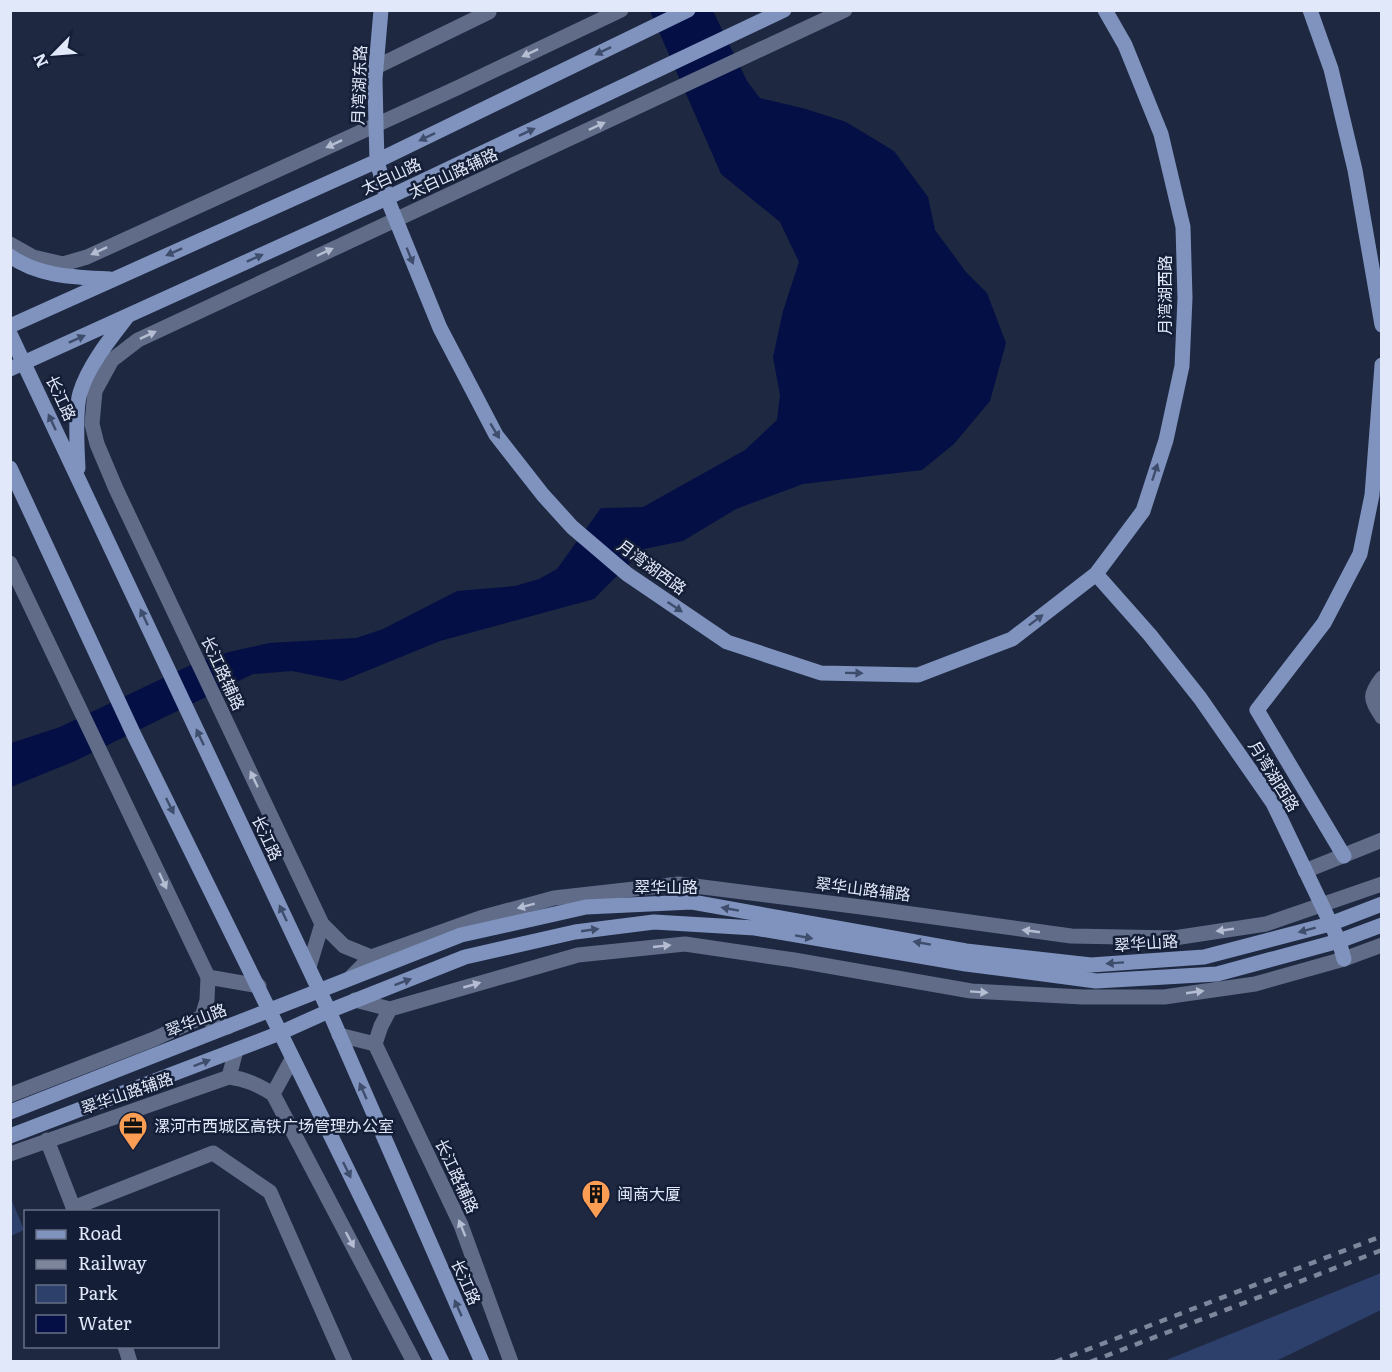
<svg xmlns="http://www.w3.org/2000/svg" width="1392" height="1372" font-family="Literata,'Noto Sans SC',serif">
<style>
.green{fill:#2d3f6b}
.water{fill:#040f45}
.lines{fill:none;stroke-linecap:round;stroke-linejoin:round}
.street{stroke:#616d88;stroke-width:15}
.secondary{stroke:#7f93be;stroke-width:15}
.rail{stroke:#7d869b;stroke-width:4.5;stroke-dasharray:8 8;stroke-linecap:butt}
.oneway{fill:#3f4d6d}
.oneway2{fill:#b4bdd1}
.labels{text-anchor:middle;stroke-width:5;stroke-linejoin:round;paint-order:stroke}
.street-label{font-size:16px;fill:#e0e8f9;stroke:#141e37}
.poi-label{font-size:16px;fill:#e0e8f9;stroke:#141e37;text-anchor:start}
</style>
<rect width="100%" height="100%" fill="#1e2841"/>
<!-- green -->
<path class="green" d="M10,1196L24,1230L11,1236L10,1235Z
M1381,1273V1310L1276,1361H1164Z"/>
<!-- water -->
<path class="water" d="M650,11H713L747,81L760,98L806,109L846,122L894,151L928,197L935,230L966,272L987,293L1006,343L990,401L954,444L922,470L803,484L736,509L683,541L644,549L594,599L440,641L342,681L292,671L253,674L75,761L11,787V743L60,727L195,663L229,652L269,643L356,638L383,629L457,591L515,586L539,579L557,569L601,508L643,507L745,450L777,420L780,395L773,357L783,311L799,262L780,222L721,174Z"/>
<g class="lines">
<!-- street -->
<path class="street" d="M376,67L489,12
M10,244L33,257L63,264L87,257L457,88L621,10
M10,563L208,977L259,986
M1382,678C1368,696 1371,699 1382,717
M1305,871L1382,840
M322,924L344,946L371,957
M309,967L322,924L116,489L97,444L92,424L95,391L112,360L138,340L845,10
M350,978L371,957L480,918L554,898L679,884L861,907L1071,936L1174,938L1266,924L1382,884
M355,1000L390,1009L578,955L685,944L794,960L971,991L1083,997H1164L1255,984L1344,959L1382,945
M202,1017L207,1000L208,977
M339,1035L375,1044L461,1225L511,1362
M375,1044L381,1026L390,1009
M292,1059L273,1094L414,1362
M229,1077C246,1079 258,1085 273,1094
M10,1095L154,1039L202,1017L228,1027
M47,1140L75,1212
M10,1154L229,1077L236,1050
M73,1208L213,1153L270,1192L345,1362
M125,1346L130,1362"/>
<!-- secondary -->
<path class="secondary" d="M381,10L375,79L376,125L377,161L387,198L440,328L496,435L543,495L572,527L627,574L727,642L821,673L918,675L1012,639L1096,574L1143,511L1166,440L1182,366L1185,298L1183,227L1161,134L1125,45L1105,10
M1310,10L1331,69L1355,170L1382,325
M10,256C39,277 76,277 110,279
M10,326L377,161L688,10
M10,334L329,1011L482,1362
M10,369L387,198L784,10
M10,468L134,735L442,1362
M78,468C77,450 75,410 80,393C88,366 110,339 127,317
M1096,574L1150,635L1200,698L1273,803L1339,941L1344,959
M1344,856L1257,710L1324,623L1360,554L1372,495L1382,365
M10,1112L461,935L586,907L692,902L966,951L1091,965L1204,957L1330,924L1382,904
M10,1136L280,1033L329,1011L465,957L575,932L654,922L755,928L966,964L1096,981L1217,974L1339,941L1382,925"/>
<!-- rail -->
<path class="rail" d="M1055,1362L1382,1236
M1090,1362L1382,1250"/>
</g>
<!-- one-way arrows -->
<defs><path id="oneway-solid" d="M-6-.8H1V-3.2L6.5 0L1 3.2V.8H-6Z" transform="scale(1.5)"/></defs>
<g class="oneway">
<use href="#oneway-solid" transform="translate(603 51) rotate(154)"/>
<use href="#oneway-solid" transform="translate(527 132) rotate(-25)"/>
<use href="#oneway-solid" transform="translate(427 137) rotate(154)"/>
<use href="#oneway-solid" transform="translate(174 252) rotate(156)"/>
<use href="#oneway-solid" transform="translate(410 256) rotate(68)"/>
<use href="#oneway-solid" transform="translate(255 258) rotate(-24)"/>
<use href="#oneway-solid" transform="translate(77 339) rotate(-24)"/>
<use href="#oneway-solid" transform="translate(52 422) rotate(-115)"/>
<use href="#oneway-solid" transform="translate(495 431) rotate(59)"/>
<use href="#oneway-solid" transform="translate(1155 472) rotate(-72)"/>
<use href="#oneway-solid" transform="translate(675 607) rotate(34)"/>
<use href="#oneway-solid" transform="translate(144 617) rotate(-115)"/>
<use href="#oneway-solid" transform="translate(1036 620) rotate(-37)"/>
<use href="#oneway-solid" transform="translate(854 673) rotate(1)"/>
<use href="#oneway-solid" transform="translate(200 737) rotate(-115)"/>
<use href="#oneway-solid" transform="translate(170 806) rotate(64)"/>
<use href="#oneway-solid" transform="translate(730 909) rotate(-170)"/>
<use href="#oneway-solid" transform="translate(283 913) rotate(-115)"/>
<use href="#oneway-solid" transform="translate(590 930) rotate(-8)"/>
<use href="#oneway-solid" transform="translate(1307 930) rotate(165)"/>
<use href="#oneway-solid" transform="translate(804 937) rotate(10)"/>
<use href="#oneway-solid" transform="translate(922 943) rotate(-170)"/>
<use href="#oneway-solid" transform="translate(1115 963) rotate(176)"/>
<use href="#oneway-solid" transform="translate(403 982) rotate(-21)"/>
<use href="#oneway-solid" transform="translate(202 1063) rotate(-21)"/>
<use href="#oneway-solid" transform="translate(363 1091) rotate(-114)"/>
<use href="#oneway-solid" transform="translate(347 1170) rotate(64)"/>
<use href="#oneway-solid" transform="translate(458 1308) rotate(-114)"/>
</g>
<g class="oneway2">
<use href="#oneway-solid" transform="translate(530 53) rotate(155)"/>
<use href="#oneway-solid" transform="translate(597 126) rotate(-25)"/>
<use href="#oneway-solid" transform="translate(334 144) rotate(155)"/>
<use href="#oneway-solid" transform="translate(99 251) rotate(155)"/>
<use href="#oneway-solid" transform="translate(325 252) rotate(-25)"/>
<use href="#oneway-solid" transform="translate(148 335) rotate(-25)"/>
<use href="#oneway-solid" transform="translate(254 779) rotate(-115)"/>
<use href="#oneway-solid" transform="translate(163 881) rotate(65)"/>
<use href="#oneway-solid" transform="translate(526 906) rotate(165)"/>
<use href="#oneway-solid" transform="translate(1225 930) rotate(172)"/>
<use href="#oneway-solid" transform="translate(1031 931) rotate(-172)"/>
<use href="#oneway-solid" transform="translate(662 946) rotate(-6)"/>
<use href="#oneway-solid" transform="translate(472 985) rotate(-16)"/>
<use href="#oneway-solid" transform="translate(979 992) rotate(4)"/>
<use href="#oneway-solid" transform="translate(1195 992) rotate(-8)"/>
<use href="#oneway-solid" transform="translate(462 1228) rotate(-112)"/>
<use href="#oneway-solid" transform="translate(350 1240) rotate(62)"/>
</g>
<!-- icons -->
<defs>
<g id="office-pin" transform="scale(1.5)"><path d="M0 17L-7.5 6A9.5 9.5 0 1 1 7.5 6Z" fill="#fc9d54" stroke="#141e37"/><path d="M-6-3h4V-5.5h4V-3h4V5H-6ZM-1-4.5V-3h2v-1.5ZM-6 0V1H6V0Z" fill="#111"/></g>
<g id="building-pin" transform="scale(1.5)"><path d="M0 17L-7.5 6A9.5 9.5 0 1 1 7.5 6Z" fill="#fc9d54" stroke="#141e37"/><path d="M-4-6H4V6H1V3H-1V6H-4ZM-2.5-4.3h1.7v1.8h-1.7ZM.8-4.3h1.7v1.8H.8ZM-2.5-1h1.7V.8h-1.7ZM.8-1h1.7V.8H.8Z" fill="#111"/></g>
</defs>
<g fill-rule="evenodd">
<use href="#office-pin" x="133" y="1126"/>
<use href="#building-pin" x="596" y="1194"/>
</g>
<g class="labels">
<!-- street labels -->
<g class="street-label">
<text transform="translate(359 85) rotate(-88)" y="6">月湾湖东路</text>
<text transform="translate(453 173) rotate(-25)" y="6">太白山路辅路</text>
<text transform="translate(391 176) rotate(-25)" y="6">太白山路</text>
<text transform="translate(1165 295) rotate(-90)" y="6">月湾湖西路</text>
<text transform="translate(61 398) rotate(65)" y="6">长江路</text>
<text transform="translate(652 567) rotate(36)" y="6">月湾湖西路</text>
<text transform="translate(223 673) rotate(65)" y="6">长江路辅路</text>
<text transform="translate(1274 776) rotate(58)" y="6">月湾湖西路</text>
<text transform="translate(267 838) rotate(65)" y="6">长江路</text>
<text x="666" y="893">翠华山路</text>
<text transform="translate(863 889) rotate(7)" y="6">翠华山路辅路</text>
<text transform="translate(1146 943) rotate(-4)" y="6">翠华山路</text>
<text transform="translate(196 1020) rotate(-21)" y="6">翠华山路</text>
<text transform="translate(127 1093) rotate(-19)" y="6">翠华山路辅路</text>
<text transform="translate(457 1176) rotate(65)" y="6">长江路辅路</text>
<text transform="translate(466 1282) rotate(66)" y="6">长江路</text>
</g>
<!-- poi labels -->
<g class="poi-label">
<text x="154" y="1132">漯河市西城区高铁广场管理办公室</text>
<text x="617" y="1200">闽商大厦</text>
</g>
</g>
<!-- border -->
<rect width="1392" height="1372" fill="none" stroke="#e0e8f9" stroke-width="24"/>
<!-- legend -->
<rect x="24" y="1210" width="195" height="138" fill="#141e37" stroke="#666f85" stroke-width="1.5"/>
<rect x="36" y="1230" width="30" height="9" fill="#7f93be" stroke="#666f85" stroke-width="1.5"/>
<text x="78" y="1240" font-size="18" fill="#e0e8f9">Road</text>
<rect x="36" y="1260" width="30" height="9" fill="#7d869b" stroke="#666f85" stroke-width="1.5"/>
<text x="78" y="1270" font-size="18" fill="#e0e8f9">Railway</text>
<rect x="36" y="1285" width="30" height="18" fill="#2d3f6b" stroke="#666f85" stroke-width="1.5"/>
<text x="78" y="1300" font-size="18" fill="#e0e8f9">Park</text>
<rect x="36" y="1315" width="30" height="18" fill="#040f45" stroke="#666f85" stroke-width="1.5"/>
<text x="78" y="1330" font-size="18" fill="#e0e8f9">Water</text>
<!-- north arrow -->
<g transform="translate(54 54) rotate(245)" stroke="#141e37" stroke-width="4.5" paint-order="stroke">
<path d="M0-4.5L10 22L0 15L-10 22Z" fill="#e0e8f9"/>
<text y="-9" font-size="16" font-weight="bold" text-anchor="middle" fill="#e0e8f9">N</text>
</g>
</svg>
